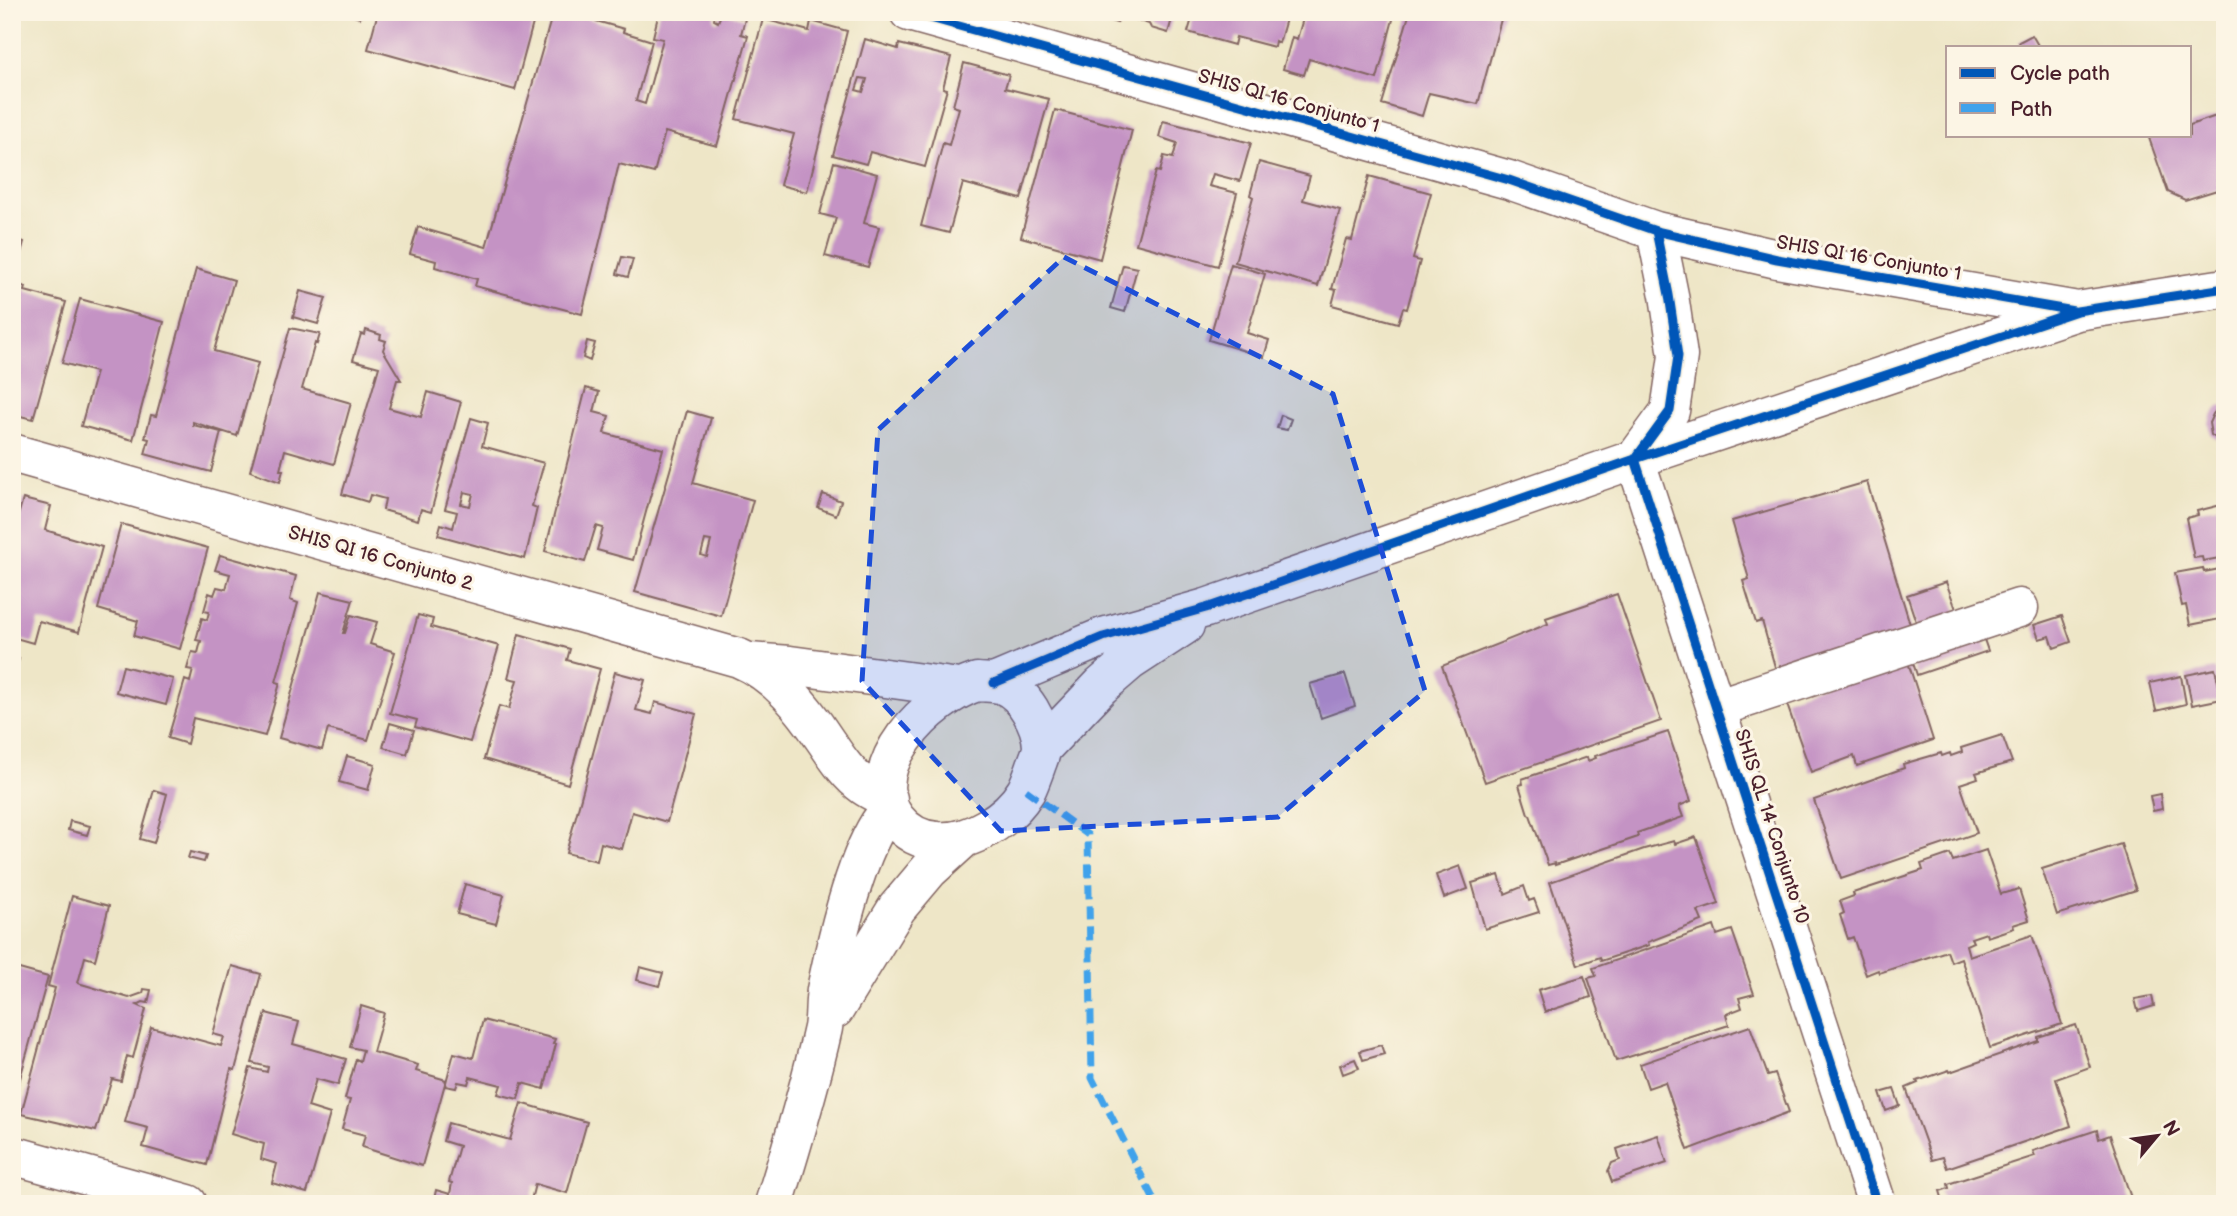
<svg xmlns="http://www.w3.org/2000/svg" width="2237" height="1216" font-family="'Balsamiq Sans',sans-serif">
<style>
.building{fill:#c493c4;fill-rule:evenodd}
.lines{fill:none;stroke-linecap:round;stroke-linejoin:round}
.minor-casing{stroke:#836562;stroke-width:41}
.minor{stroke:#fff;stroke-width:38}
.quiet{stroke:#40a2eb;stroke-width:7;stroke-dasharray:14 7;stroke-linecap:butt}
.cycleway-casing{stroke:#fcf5e5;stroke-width:13}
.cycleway{stroke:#0057b8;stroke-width:9}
.marked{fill:#1d4ed8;fill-opacity:0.2;stroke:#1d4ed8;stroke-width:5;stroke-dasharray:14 9;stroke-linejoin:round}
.labels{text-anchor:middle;stroke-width:6;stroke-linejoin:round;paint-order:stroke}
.street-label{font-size:19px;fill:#4a1f2b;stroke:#fcf5e5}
</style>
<rect width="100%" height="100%" fill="#fcf5e5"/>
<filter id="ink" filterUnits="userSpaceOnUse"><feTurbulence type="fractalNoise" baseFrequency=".0143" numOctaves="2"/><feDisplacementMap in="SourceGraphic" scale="14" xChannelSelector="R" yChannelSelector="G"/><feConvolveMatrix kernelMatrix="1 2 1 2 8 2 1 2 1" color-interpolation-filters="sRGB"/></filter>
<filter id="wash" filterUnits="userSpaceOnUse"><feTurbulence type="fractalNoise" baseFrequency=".00686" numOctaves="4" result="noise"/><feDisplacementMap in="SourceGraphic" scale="28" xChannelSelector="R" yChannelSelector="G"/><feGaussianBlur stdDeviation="1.57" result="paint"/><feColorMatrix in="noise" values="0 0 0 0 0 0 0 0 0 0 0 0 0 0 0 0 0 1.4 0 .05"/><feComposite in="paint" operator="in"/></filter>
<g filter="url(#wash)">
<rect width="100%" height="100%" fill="#eee6c7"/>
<g id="blocks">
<!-- building -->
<path class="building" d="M342,12H362L360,18Z
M378,12H401L413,16L414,12H536L515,90L368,49Z
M553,12H565L624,29L623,32L652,41L636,101L645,104L663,39L653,37L659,12H715L714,20L718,22L722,12L745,19L741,34L748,36L717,146L665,132L654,173L619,164L582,314L475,286L477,279L435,267L436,261L410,254L418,227L486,247Z
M1082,12H1174L1168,33L1151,28L1149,24L1120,15L1117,23Z
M1194,12H1288L1279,43L1275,41L1274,47L1236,37L1234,45L1188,32Z
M1305,12H1395L1377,79L1309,59L1304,75L1283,69L1292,37L1297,39Z
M1410,12H1503L1478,104L1429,93L1422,116L1382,104Z
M763,19L809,31L811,21L847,31L807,192L780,185L794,134L736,119Z
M2032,35L2039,47H2022L2019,42Z
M865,39L898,49L899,44L951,57L943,88L947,89L925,167L870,152L866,164L833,155ZM860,78L867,79L863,92L856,90Z
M964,63L1009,75L1005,88L1049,99L1021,199L963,183L949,233L921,226L943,143L949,145L959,108L953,106Z
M1055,110L1132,130L1100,259L1021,237Z
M2225,113V200L2221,201L2217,190L2185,200L2168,192L2149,138L2160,135H2190V125Z
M1163,121L1251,143L1240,181L1213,174L1209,186L1237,193L1218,266L1136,244L1156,171L1160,172L1164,156L1173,158L1177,143L1159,137Z
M834,162L877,174L864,223L879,227L868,267L825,256L836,218L820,214Z
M1259,162L1310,176L1303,200L1340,210L1318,286L1235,262L1253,197L1250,195Z
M1369,176L1431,193L1413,259L1420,261L1407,309L1403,308L1398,323L1332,305L1336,290L1332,289L1346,239L1352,240Z
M12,238L24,242L13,281H12Z
M622,257L633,259L628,277L617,274Z
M1231,264L1265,274L1247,333L1269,340L1264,357L1209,340Z
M1123,265L1137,268L1125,312L1111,308Z
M196,269L234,280L214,351L258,363L237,436L193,422V425L221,432L211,472L145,454L149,439L145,438L151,415L156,416Z
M12,283L26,287L25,291L66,302L33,419L12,414Z
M300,291L326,298L318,324L293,317Z
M80,299L164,322L133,440L81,426L96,372L62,363Z
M290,328L320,334L317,344L315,343L302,389L351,403L334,464L285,450L280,470H283L280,482L250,471Z
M366,330L381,335L380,339L386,341L383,350L401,380H397L389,408L421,417L428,392L461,402L431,512L421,509L418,520L383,510L385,499L370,495L368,502L342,494L379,367L353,360L361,334L365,335Z
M587,341L595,343L590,361L583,358Z
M586,388L599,392L594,412L609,416L604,433L663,449L633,560L597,550L603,528L596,526L585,562L545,551Z
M2225,406V444L2211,435L2209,423L2213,414L2219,407Z
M687,411L711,418L693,483L753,500L721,616L635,592ZM705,540L711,541L707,557L701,555Z
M1281,415L1291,419L1287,430L1277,428Z
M471,418L488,423L482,446L544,463L532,506L537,508L525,559L438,535L441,524L453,528L457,512L445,509ZM464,492L473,494L470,506L461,504Z
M1867,482L1913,634L1777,674L1762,621L1756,623L1743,581L1749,579L1732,521Z
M823,494L841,501L836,515L818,508Z
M23,499L51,506L45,530L102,547L79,632L39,621L33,643L12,637V554L19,530L14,529Z
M2225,504V557L2203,561L2202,557L2194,558L2186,518L2198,515L2197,511Z
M121,524L208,548L180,649L134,636L138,621L98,609Z
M220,555L296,576L290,600L298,603L276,682L280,683L265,736L193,718L187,744L168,738L185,680L190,682L193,670L187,669L192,652L198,653L201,641L196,640L202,618L207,620L209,612L204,611L209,593L214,595L217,587L226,589L230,574L215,570Z
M2203,568L2204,572L2225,568V618L2190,625L2186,605L2182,606L2175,573Z
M1946,582L1960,620L1920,634L1907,595Z
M320,592L353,600L343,633H345L351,615L377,622L370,644L395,652L368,740L328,729L322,750L279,738Z
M1617,594L1661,721L1485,782L1442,666L1548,624L1546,618Z
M418,615L433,619L431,627L499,646L470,742L415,727L417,720L390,713Z
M2062,616L2071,642L2054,648L2050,636L2039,639L2034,625Z
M1980,628L1988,651L1917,675L1909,651Z
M519,634L570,649L567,660L600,669L568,784L484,759L499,706L509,709L517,680L508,678Z
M1906,656L1933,740L1857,766L1854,756L1811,772L1785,699Z
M12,657L19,659L13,679H12Z
M123,666L173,679L166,705L116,692Z
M2215,669L2222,699L2192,705L2186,675Z
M615,672L645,680L636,710L652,714L655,702L696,714L667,822L632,812L622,849L601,843L597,861L566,853Z
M1345,674L1355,706L1321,718L1310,684Z
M2181,676L2186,704L2156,711L2150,683Z
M390,723L414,730L407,754L383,747Z
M1668,732L1691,801L1679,806L1683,817L1637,833L1638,837L1555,865V863L1548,865L1530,815L1528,814L1519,785L1523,784L1522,779L1587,757L1588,761L1596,758L1595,756Z
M2002,735L2012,762L1976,773L1978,778L1960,784L1977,833L1841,879L1814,800L1904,768L1903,764L1941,753L1942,756L1950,753L1951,756L1962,752L1961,748Z
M347,756L375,764L368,790L339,782Z
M154,790L167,794L154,843L140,839Z
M2160,794L2162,809L2153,811L2150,796Z
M70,821L90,826L87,835L68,830Z
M1696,837L1719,904L1698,911L1702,921L1648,942L1649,945L1601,961L1600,957L1578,965L1550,882L1644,849L1674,841L1675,844Z
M2121,844L2136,890L2057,915L2042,869Z
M1986,850L2001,894L2019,889L2029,920L2013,925L2014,928L1987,937L1986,933L1971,938L1973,942L1966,945L1969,956L2032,935L2062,1024L1990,1048L1961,958L1951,962L1947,951L1879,973L1878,970L1866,975L1853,937L1848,939L1840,915L1844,913L1840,901L1854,896L1853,893L1923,870L1921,864L1950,854L1953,861Z
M190,852L206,856L204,862L188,858Z
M1460,866L1468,889L1444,898L1436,875Z
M1499,875L1505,894L1524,886L1529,901L1534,899L1539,912L1485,929L1472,883Z
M465,884L504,895L496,924L457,914Z
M72,896L109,906L95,960L85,957L78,983L129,998L143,993L144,989L151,990L148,1003L143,1002L137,1005L146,1009L133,1058L127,1056L121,1081L112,1079L96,1131L21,1114L55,988L48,986Z
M1714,926L1717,935L1732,930L1754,994L1739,998L1742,1008L1726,1014L1729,1025L1616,1061L1588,978L1596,976L1593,968Z
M232,966L261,974L235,1070L231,1069L207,1165L143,1147L148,1128L125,1122L151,1027L221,1046L224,1037L213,1034Z
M12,967L48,977L19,1082L17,1081L13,1093Z
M640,967L663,973L659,986L637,980Z
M1584,976L1591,997L1545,1012L1538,990Z
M2152,996L2154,1006L2138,1011L2135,999Z
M361,1006L384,1013L373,1052L418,1065L416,1071L446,1080L422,1166L362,1147L365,1135L342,1129L350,1100L345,1099L356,1059L360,1061L363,1050L350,1047Z
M266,1013L299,1022L293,1044L346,1059L338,1085L316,1079L308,1107L330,1114L307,1193L272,1183L277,1164L261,1159L264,1144L231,1134L250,1068L267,1072L268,1067L252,1063Z
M483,1020L555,1039L553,1044H556L544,1089L522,1083L518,1099L498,1094L501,1085L470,1077L468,1084L458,1082L456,1088L445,1086L454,1053L473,1058Z
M2076,1025L2090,1067L2056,1079L2071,1126L1947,1168L1943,1157L1932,1160L1906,1088L1918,1083L1917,1081L1949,1070L1950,1072L2038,1041V1037Z
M1750,1026L1768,1076L1775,1074L1789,1112L1688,1150L1665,1082L1648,1088L1640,1064Z
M1381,1045L1384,1054L1363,1060L1360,1051Z
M1355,1059L1359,1068L1343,1074L1340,1065Z
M1894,1089L1900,1106L1886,1111L1880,1093Z
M521,1103L587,1122L567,1193L535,1184L530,1204H433L436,1190L450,1194L452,1183L449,1182L459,1146L443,1141L448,1123L510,1140Z
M2097,1130L2099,1139L2110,1135L2133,1204H1944L1940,1191L1949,1188L1948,1184L2035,1156L2033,1151Z
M1658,1135L1667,1163L1612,1182L1608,1171L1612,1163L1620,1160L1617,1149Z"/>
</g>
</g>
<g filter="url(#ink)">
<use href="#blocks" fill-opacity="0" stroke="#836562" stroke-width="2"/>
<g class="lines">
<!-- minor casing -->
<g class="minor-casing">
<path id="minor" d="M909,12L1509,180L1656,231L1777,259L2072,310
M1656,231L1669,295L1678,356L1670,411L1635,459L1877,1204
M12,453L739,658C777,674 803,707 825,740C836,756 847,774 864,786C871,791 880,795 888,799
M749,662L790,665L959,688
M977,682C986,683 994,682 1003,685C1024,693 1041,724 1042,746C1042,752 1038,760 1036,766C1033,774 1030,783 1026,791C1009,819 970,844 937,841C920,840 906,832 896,819C858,768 930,697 977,682Z
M994,683L1103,637L1206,608L1635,459L2077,311L2225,288
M1716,708L2019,608
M1042,748L1101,686L1130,661L1185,625
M835,1009L897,908L929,870L963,839
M12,1155L188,1204
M774,1204C792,1146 810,1087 823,1028C825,1016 824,1003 826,990C835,946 858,840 890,810"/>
</g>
<!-- minor -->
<use href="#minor" class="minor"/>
<!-- quiet -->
<path class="quiet" d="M1026,790L1088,835L1092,1078L1156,1204"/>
<!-- cycleway casing -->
<g class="cycleway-casing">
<path id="cycleway" d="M909,12L1509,180L1656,231L1777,259L2074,311
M1656,231L1669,295L1678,356L1670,411L1635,459L1877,1204
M994,683L1103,637L1206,608L1635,459L2077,311L2225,288"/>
</g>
<!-- cycleway -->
<use href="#cycleway" class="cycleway"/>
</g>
</g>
<!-- marked area -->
<path class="marked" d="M1064,257L1333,394L1425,691L1278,817L1001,831L862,681L878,430Z"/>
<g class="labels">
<!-- street labels -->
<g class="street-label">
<text transform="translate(1289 100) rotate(16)" y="7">SHIS QI 16 Conjunto 1</text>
<text transform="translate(1869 257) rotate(10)" y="7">SHIS QI 16 Conjunto 1</text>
<text transform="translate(381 557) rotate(16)" y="7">SHIS QI 16 Conjunto 2</text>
<text transform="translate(1773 826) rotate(72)" y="7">SHIS QL 14 Conjunto 10</text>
</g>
</g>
<!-- margin -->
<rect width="2237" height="1216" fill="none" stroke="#fcf5e5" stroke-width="42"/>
<!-- legend -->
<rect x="1946" y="46" width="245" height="91" fill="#fcf5e5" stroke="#b59f9b" stroke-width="2"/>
<rect x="1960" y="68" width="35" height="10" fill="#0057b8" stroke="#b59f9b" stroke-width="2"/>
<text x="2010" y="80" font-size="21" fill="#4a1f2b">Cycle path</text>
<rect x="1960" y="103" width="35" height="10" fill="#40a2eb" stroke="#b59f9b" stroke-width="2"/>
<text x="2010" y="116" font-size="21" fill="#4a1f2b">Path</text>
<!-- north arrow -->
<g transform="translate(2157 1136) rotate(61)" stroke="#fcf5e5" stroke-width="5" paint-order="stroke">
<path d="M0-5L12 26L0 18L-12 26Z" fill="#4a1f2b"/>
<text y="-10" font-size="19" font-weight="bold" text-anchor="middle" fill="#4a1f2b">N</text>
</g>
</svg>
